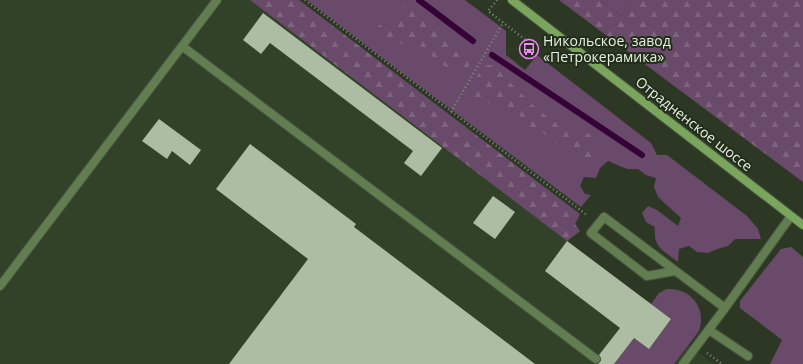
<svg xmlns="http://www.w3.org/2000/svg" width="803" height="364" font-family="'Open Sans',sans-serif">
<style>
.built{fill:#324228}
.green{fill:#6a4a6a}
.forest{fill:url(#forest-firs)}
.lines{fill:none;stroke-linecap:round;stroke-linejoin:round}
.stream{stroke:#350337;stroke-width:6}
.building{fill:#adbda4}
.lane-casing{stroke:#4a5542;stroke-width:10}
.secondary-casing{stroke:#4a5542;stroke-width:10}
.path{stroke:#808b7a;stroke-width:2.5;stroke-dasharray:1 3;stroke-linecap:butt}
.lane{stroke:#627d50;stroke-width:8}
.secondary{stroke:#7aa55d;stroke-width:8}
.labels{text-anchor:middle;stroke-width:4;stroke-linejoin:round;paint-order:stroke}
.poi-label{font-size:14px;fill:#e6efe2;stroke:#222e1a;text-anchor:start}
.street-label{font-size:14px;fill:#e6efe2;stroke:#222e1a}
</style>
<defs>
<pattern id="forest-firs" width="22" height="20" patternUnits="userSpaceOnUse"><rect width="22" height="20" fill="#6a4a6a"/><path d="M5 1l3.5 6h-7zM16 11l3.5 6h-7z" fill="#7f647f"/></pattern>
</defs>
<rect width="100%" height="100%" fill="#2c3824"/>
<!-- built -->
<path class="built" d="M0,0H250L671,319L665,328L714,364H0Z"/>
<!-- green -->
<path class="green" d="M307,0H465L506,31V55L525,70L537,55L651,143L657,155H667L747,216L758,229L761,239H735L728,246L717,249L708,253L697,252L689,246L679,249L678,262C663,250 653,248 655,227L646,222L642,213L648,206L657,210L678,226L681,218L658,197L654,187L656,178L646,175L638,169H627L608,161L600,168L596,178L584,177L580,186L585,194L591,195L581,207L405,75Z
M600,0H633L621,16Z
M791,247L803,257V364H770L782,340L740,308V301L781,249Z
M667,289C691,288 707,308 699,331L674,364H614L634,338L649,349L671,319L651,304L659,293Z"/>
<!-- forest -->
<path class="forest" d="M250,0H299L580,214L575,224L580,231L567,241Z
M559,0H600L621,16L633,0H803V182Z
M407,5L417,14L432,22L447,39L468,55L469,69L456,71L442,65L425,49L413,42L390,45L383,42L378,35L377,27L392,18L401,7Z
M487,65H494C511,84 542,118 566,128C574,131 589,131 595,139C599,146 595,153 591,159L582,160L569,154L546,135L532,128L516,112L504,105L482,102L475,103L469,98L470,92L481,68Z"/>
<g class="lines">
<!-- stream -->
<path class="stream" d="M419,0L473,41
M492,55L642,155"/>
</g>
<!-- building -->
<path class="building" d="M263,13L442,148L421,176L404,163L413,151L270,43L261,54L243,40Z
M159,119L201,150L190,165L172,151L167,159L142,141Z
M250,144L356,224L354,227L535,364H229L308,259L216,189Z
M493,196L515,212L495,239L473,223Z
M567,241L671,319L649,349L634,338L614,364H598L601,360L599,355L620,328L545,271Z"/>
<g class="lines">
<!-- lane casing -->
<g class="lane-casing">
<path id="lane" d="M182,46L596,359
M675,271L647,276L591,233L604,217L725,308
M0,286L217,0
M709,330L748,356
M683,364L725,308L791,216"/>
</g>
<!-- secondary casing -->
<g class="secondary-casing">
<path id="secondary" d="M512,0L803,225"/>
</g>
<!-- path -->
<path class="path" d="M305,0L587,215
M497,0L488,11L536,48
M451,112L503,23
M707,353L722,364"/>
<!-- lane -->
<use href="#lane" class="lane"/>
<!-- secondary -->
<use href="#secondary" class="secondary"/>
</g>
<!-- icons -->
<defs>
<g id="bus-ring" transform="scale(1)"><circle r="9.5" fill="#222e1a" stroke="#f18af4" stroke-width="1.5"/><path d="M-5-6H5V4H4V6H2V4H-2V6H-4V4H-5ZM-3.5-4V0h7V-4ZM-3.5 1.2v1.5H-2V1.2ZM2 1.2v1.5H3.5V1.2Z" fill="#f18af4"/></g>
</defs>
<g fill-rule="evenodd">
<use href="#bus-ring" x="529" y="49"/>
</g>
<g class="labels">
<!-- poi labels -->
<g class="poi-label">
<text x="543" y="46">Никольское, завод<tspan x="543" dy="16">«Петрокерамика»</tspan></text>
</g>
<!-- street labels -->
<g class="street-label">
<text transform="translate(694 124) rotate(38)" y="5">Отрадненское шоссе</text>
</g>
</g>
</svg>
